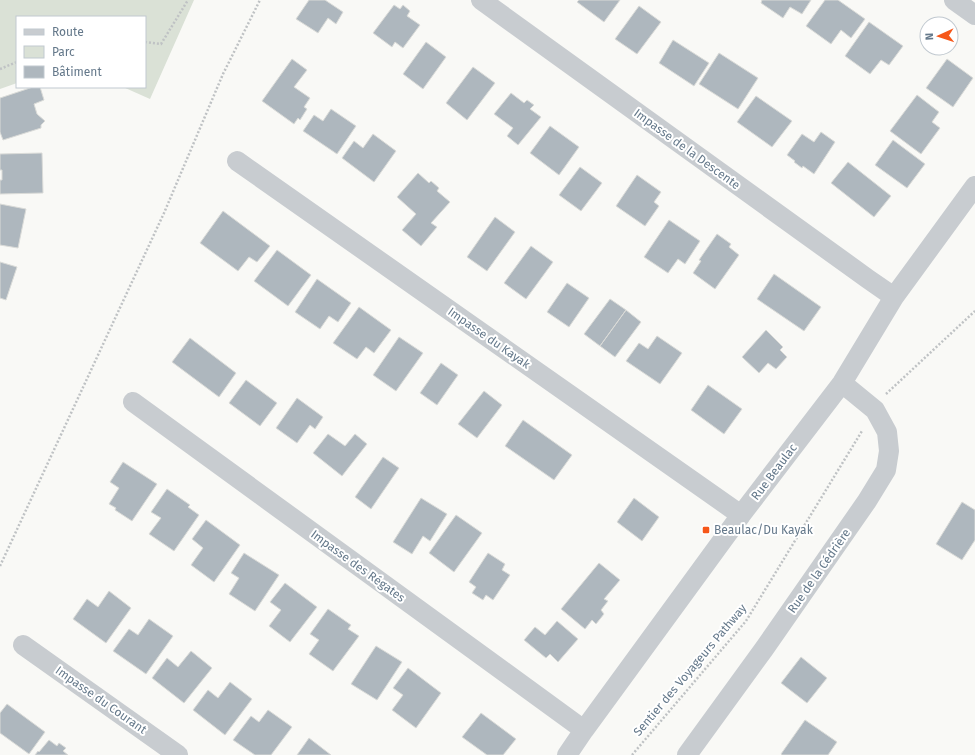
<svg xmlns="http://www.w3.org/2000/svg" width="975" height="755" font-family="'Fira Sans',sans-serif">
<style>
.green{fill:#dae1d6}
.building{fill:#aeb7be;stroke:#dadbd8}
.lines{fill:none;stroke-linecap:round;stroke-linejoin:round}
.path{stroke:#bfc2c4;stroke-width:2.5;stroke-dasharray:2 2;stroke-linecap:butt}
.minor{stroke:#c8ccd0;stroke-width:20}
.poi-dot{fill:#f65719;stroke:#fff;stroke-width:1.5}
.labels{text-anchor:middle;stroke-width:4;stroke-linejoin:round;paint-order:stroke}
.street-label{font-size:12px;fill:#64788a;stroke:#fff}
.poi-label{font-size:12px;fill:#64788a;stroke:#fff;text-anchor:start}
</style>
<rect width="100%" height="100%" fill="#f9f9f6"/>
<!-- green -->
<path class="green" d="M0,0H194L150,99L123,87H145V17H17V83L0,89Z"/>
<!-- building -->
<path class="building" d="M309,0H325L343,12L336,24L328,18L318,33L296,19Z
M579,0H620L604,22L577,2Z
M762,0H811L802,14L790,7L783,18L761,3Z
M825,0H838L865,19L851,38L841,30L831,44L806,26Z
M394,5L400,9L403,5L410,11L407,16L420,25L403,48L395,42L392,47L373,33Z
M639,6L661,22L637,54L615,39Z
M869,22L903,46L889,65L881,60L870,74L845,56Z
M673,40L709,63L694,86L659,63Z
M426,42L446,57L423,89L403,74Z
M719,53L758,78L738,109L699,84Z
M292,59L307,70L294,87L310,98L304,107L307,109L300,120L298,118L294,124L262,101Z
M947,59L973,78L953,107L926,88Z
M473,67L495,83L467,120L446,103Z
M33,87H40L44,100L34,104L37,114L45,121L41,125V128L3,140L0,132V98Z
M511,93L524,103L527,100L534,105L530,109L541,117L518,145L507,136L513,128L494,114Z
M917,95L939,112L932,122L940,128L921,154L890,131Z
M756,96L792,121L772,147L737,122Z
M331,109L356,126L337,154L303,131L314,115L323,121Z
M550,126L579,147L559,175L530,153Z
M821,132L835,142L814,174L803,166L802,168L794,162L795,161L787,155L802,134L814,142Z
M373,134L396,151L374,182L342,158L354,141L363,148Z
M893,140L925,164L907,188L875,165Z
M42,153L43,193L0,194V180H2V170H0V154Z
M848,162L891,196L874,217L831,183Z
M580,167L602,183L581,211L559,195Z
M418,173L429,183L431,181L439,188L437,191L450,202L431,223L437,227L421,246L402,230L416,214L397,197Z
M637,175L661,192L654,202L659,206L645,226L616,206Z
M0,204L26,209L18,248L0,245Z
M223,211L270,246L257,262L249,257L238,271L200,243Z
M495,217L515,232L487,271L467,257Z
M669,220L700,241L685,264L678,259L668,273L644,257Z
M717,234L731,244L729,247L739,255L715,289L693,273L701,261L699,260Z
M531,246L553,262L526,299L504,283Z
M277,250L311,275L288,306L254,281Z
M0,262L17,267L6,300L0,298Z
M774,274L821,307L804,331L757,299Z
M317,279L351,303L338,322L329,316L320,329L295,312Z
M567,283L589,298L569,327L547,312Z
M610,299L626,310L600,346L584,334Z
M359,307L391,330L374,353L366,347L357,359L333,343Z
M626,310L641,322L615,357L600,346Z
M766,330L783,347L780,350L787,357L776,369L768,363L759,373L742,357Z
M657,336L682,353L660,384L626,361L639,343L648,349Z
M399,337L423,353L396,391L373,375Z
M190,338L236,373L219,397L172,362Z
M441,363L458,375L437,405L420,393Z
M246,380L277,403L260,426L229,403Z
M708,385L742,409L724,434L691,410Z
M484,391L502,405L477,438L458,424Z
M297,398L323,417L315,429L310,425L297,443L276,428Z
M523,420L572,455L554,480L505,446Z
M328,434L345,446L355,434L367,444L342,476L313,453Z
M383,457L399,468L371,509L355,497Z
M123,462L157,484L132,521L115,510L116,508L109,504L119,488L110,482Z
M167,489L190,505L188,507L199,515L174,551L149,534L161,518L151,512Z
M421,498L447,514L430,541L423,536L412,554L393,542Z
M634,498L659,517L642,541L617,522Z
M962,502L975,510V540L962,560L936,544Z
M456,515L482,533L454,572L429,553Z
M206,520L240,545L214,582L191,565L203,548L192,539Z
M244,553L279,575L255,611L229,594L239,578L231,573Z
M488,553L505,564L502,570L510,575L493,600L486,595L483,600L472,593L476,587L469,582Z
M599,563L620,580L604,599L608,601L601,610L604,614L596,624L592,620L585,629L561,609Z
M285,583L317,607L290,642L269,626L281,610L270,602Z
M109,591L131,608L106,643L73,619L87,599L98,607Z
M328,609L351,625L348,629L359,636L333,671L309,654L319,640L310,634Z
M149,619L173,636L146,674L113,651L129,629L138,635Z
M557,621L578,639L558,662L550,654L546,658L524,640L535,627L545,635Z
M376,646L402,662L377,700L351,684Z
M191,651L212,668L184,703L152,678L167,658L178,667Z
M801,657L827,678L807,703L781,683Z
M408,668L441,693L416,728L392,710L403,695L393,688Z
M230,682L252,699L225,735L193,710L208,690L218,698Z
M7,704L45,732L29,754L0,733V713Z
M268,710L292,727L271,755H255L233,740L251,716L259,722Z
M481,713L516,739L503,755H487L462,737Z
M805,720L837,742L828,755H782L781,754Z
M309,738L331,755H297Z
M49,740L57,746L59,743L66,748L63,751L68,755H35L38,751L39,752Z"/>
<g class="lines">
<!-- path -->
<path class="path" d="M145,42L161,44L188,0
M0,69L17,62
M886,394L975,311
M0,566L164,213L223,74L260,0
M632,755L746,621L862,431"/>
<!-- minor -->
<path class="minor" d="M481,0L868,279L894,297
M954,0L975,15
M237,161L741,515
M133,402L584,730
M23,645L178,755
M567,755L584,730L741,515L842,383L894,297L975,186
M687,755L764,649L867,501L886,470L889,451L887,432L875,410L842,383"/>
</g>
<!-- markers -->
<rect class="poi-dot" x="702" y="526" width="8" height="8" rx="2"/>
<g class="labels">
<!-- street labels -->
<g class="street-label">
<text transform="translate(687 149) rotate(36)" y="4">Impasse de la Descente</text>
<text transform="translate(489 338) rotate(35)" y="4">Impasse du Kayak</text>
<text transform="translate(774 472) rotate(-53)" y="4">Rue Beaulac</text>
<text transform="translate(358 566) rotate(36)" y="4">Impasse des Régates</text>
<text transform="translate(819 571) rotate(-55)" y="4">Rue de la Cédrière</text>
<text transform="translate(690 670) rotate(-50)" y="4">Sentier des Voyageurs Pathway</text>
<text transform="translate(101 700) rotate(35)" y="4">Impasse du Courant</text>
</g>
<!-- poi labels -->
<g class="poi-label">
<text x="714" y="534">Beaulac/Du Kayak</text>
</g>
</g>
<!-- legend -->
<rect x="16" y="16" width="130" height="72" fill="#ffffff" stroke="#c1c9d0"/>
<rect x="24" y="29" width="20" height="6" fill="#c8ccd0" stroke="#c1c9d0"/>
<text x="52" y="36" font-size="12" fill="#64788a">Route</text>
<rect x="24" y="46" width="20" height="12" fill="#dae1d6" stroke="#c1c9d0"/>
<text x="52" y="56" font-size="12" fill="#64788a">Parc</text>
<rect x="24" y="66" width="20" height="12" fill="#aeb7be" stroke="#c1c9d0"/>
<text x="52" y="76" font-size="12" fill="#64788a">Bâtiment</text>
<!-- north arrow -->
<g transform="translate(939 36) rotate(267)"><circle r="19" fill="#ffffff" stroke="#c1c9d0"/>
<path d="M0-3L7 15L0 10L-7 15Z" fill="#f65719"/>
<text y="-6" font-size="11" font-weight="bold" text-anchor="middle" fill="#64788a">N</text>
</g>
</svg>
